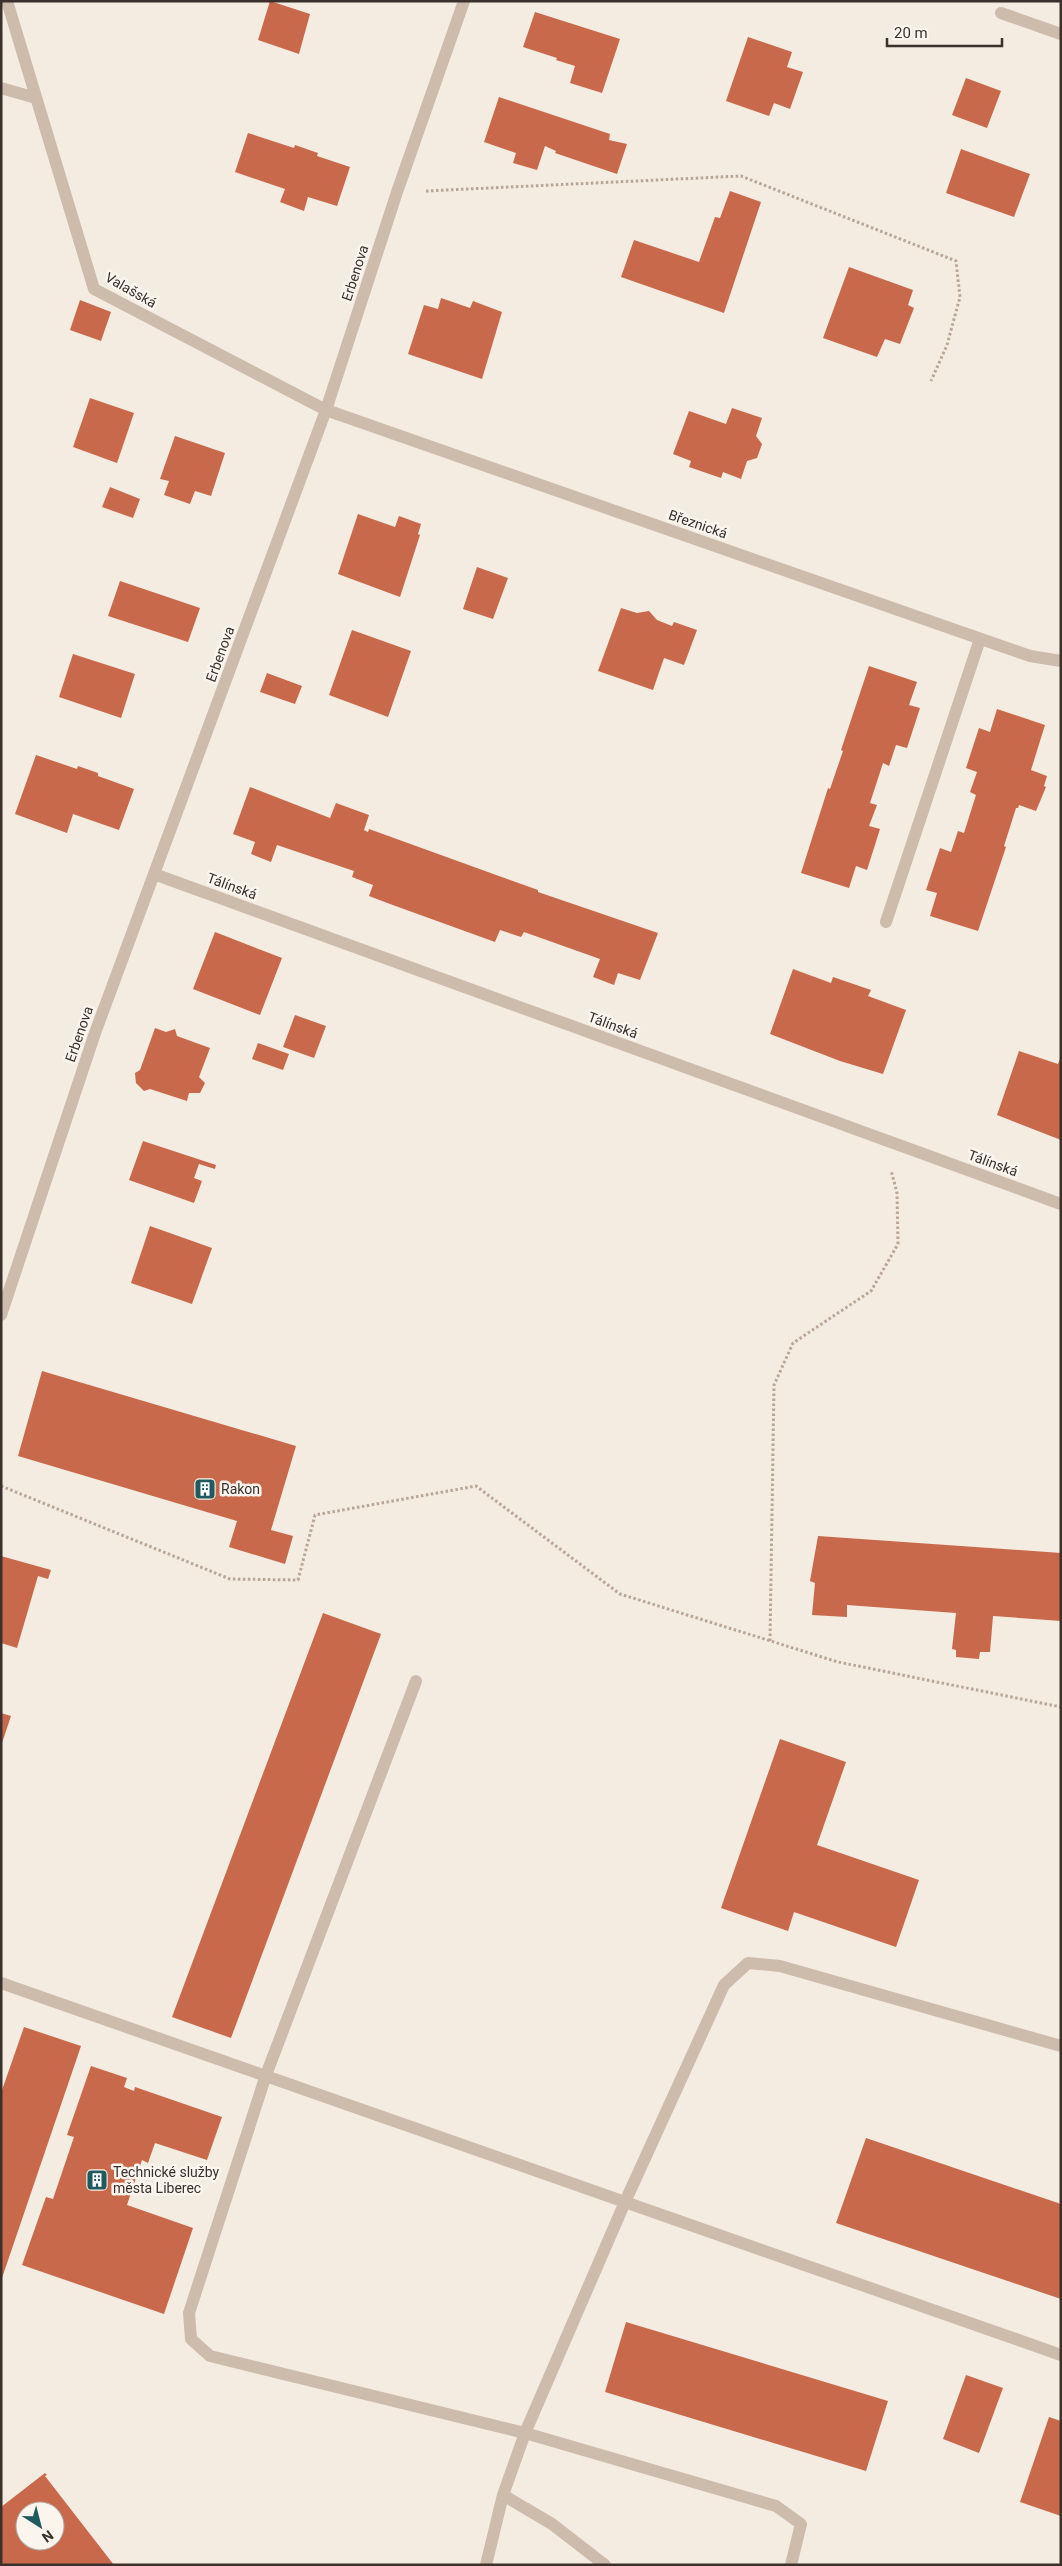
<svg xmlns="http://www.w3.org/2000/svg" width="1062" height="2566" font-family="Roboto,sans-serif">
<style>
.building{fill:#c8694b;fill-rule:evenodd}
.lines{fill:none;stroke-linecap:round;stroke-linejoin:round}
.path{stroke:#b9a596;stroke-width:3;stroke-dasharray:2.5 2.5;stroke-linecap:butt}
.lane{stroke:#cdbbac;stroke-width:12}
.street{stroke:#cdbbac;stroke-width:12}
.labels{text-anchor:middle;stroke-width:5;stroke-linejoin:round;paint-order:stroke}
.street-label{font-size:14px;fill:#3b302b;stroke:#fbf5ee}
.poi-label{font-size:14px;fill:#3b302b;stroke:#fbf5ee;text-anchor:start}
</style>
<rect width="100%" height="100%" fill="#f4ebe1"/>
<!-- building -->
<path class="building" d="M270,1L310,14L299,54L258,40Z
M535,12L620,39L602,93L570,83L575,66L556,60L557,58L523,47Z
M748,37L792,52L787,67L803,72L790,109L774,103L769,116L726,101Z
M966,78L1001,91L987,128L952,115Z
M499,97L610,134L609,140L627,144L617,174L555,153L556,151L545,146L537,170L513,163L516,153L484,142Z
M248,133L294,148L295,145L318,153L317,156L350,167L337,206L308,197L304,211L280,202L285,189L235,172Z
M961,149L1030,174L1014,217L946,193Z
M730,191L761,202L724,313L621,277L634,240L699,262L715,217L720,218Z
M849,267L913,290L908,305L914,308L900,344L885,339L877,357L823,338Z
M441,298L470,308L473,301L502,312L482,379L408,354L424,305L438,309Z
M80,300L111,312L101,341L70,330Z
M90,398L134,413L117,463L73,447Z
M732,408L762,418L756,436L762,444L757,458L747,461L741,479L723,472L721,478L689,467L691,461L673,454L689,411L726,424Z
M175,436L225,453L211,496L195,491L190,504L164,495L169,481L160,479Z
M110,487L140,499L133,518L102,507Z
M358,514L395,527L399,516L421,524L418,534L420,535L400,597L338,574Z
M477,567L508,578L493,619L463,609Z
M120,581L200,608L188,642L108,616Z
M621,608L637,613L649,611L657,620L672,626L674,622L697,630L684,665L664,658L653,690L598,671Z
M352,630L411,651L388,717L329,695Z
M73,654L135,674L121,718L59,697Z
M869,666L917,682L909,705L920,708L907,748L896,745L889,766L883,763L870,803L877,805L869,826L880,829L867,870L856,866L849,888L801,873L828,788L830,789L843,751L841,750Z
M267,673L302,686L295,704L260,692Z
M997,709L1045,725L1031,770L1047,776L1044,786L1046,787L1036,811L1019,805L1018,808H1016L1004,846L1006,847L978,931L930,916L937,893L926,890L940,848L951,852L958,831L964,833L976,795L970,792L977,772L966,768L979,728L990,732Z
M36,755L77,769L78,766L98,773V776L134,789L119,830L73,814L67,833L15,814Z
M250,787L330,818L336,803L369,815L364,830L368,832L369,829L538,890V892L658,933L640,980L618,973L614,985L593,977L600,959L524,932L521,937L500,930L495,942L390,904L369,896L373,885L352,877L354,871L277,845L271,862L251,854L255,842L233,834Z
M215,932L282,958L260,1015L193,989Z
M793,969L831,983L833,977L871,990L868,996L906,1010L883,1074L840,1061L770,1034Z
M295,1015L326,1026L314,1058L283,1047Z
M155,1028L166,1032L175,1029L177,1036L210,1048L199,1077L205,1083L200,1093H189L187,1101L150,1089L144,1091L136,1083L135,1073L140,1070Z
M258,1043L289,1054L283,1070L252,1059Z
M1019,1051L1058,1064L1061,1056V1140L997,1115Z
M143,1141L216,1165L215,1169L199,1164L194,1178L202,1181L194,1203L129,1180Z
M150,1226L212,1248L192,1304L131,1283Z
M42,1371L296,1446L271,1530L293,1536L285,1564L229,1547L237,1521L18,1456Z
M818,1536L1061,1553V1621L993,1616L990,1652H980L979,1659L956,1657V1650L952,1649L956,1613L847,1605V1617L812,1615L815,1583L810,1581Z
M1,1556L51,1570L48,1579L38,1576L17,1648L1,1643Z
M323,1613L381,1634L231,2038L172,2017Z
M1,1713L11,1716L2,1743H1Z
M780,1739L846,1762L817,1845L919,1880L896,1947L794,1912L788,1931L721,1908Z
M24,2027L81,2046L2,2278L1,2093Z
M91,2066L127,2078L124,2087L134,2091L135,2087L222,2117L207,2160L155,2143L148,2163L142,2160L127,2205L193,2228L164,2314L22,2265L46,2197L53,2199L74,2137L67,2135Z
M866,2138L1061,2204V2299L836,2223Z
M626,2322L888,2401L866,2471L605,2392Z
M966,2375L1003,2388L979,2453L943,2439Z
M1049,2417L1061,2421V2516L1020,2502Z
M45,2473L47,2475L45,2476L114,2565H4L1,2562V2507ZM25,2511H55V2541H25Z"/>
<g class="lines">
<!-- path -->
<path class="path" d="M426,191L741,176L956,261L960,297L947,345L931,381
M1,1486L230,1579L298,1580L315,1515L476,1486L620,1594L838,1662L1061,1707
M770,1641L774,1385L793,1343L871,1291L898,1244L897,1193L891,1170"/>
<!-- lane -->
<path class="lane" d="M886,922L980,639
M416,1681L266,2075L189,2313L191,2339L210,2356L525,2433L776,2506L801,2524L791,2565
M1,1983L1061,2355
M503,2495L552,2524L605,2565
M486,2565L503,2495L525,2433L625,2202L724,1985L748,1963L780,1966L1061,2046"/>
<!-- street -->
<path class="street" d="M7,1L94,289L326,410L1030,656L1061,661
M1001,13L1061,34
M1,88L36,98
M154,874L1061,1204
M1,1315L95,1033L326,410L397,192L464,1"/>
</g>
<!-- icons -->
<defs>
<g id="building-square" transform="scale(1.125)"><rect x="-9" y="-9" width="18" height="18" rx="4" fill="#1f5a5e" stroke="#fbf5ee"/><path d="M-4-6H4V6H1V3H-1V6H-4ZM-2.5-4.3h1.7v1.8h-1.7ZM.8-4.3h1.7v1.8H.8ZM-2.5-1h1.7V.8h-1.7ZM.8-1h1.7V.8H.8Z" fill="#fff"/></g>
</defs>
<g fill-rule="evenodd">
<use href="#building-square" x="205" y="1489"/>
<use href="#building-square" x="97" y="2180"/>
</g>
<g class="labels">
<!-- street labels -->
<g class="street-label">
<text transform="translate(355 273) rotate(-72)" y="5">Erbenova</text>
<text transform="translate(131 290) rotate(30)" y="5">Valašská</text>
<text transform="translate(698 524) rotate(19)" y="5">Březnická</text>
<text transform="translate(220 654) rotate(-70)" y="5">Erbenova</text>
<text transform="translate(232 886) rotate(20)" y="5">Tálínská</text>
<text transform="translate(613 1025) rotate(20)" y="5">Tálínská</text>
<text transform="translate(79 1034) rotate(-71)" y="5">Erbenova</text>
<text transform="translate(993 1163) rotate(20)" y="5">Tálínská</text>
</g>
<!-- poi labels -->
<g class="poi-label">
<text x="221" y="1494">Rakon</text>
<text x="113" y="2177">Technické služby<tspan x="113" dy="16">města Liberec</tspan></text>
</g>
</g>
<!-- border -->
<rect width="1062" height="2566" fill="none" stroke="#3b302b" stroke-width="5"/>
<!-- north arrow -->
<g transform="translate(40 2526) rotate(144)"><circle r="24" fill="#fbf5ee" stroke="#aea6a0"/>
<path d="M0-4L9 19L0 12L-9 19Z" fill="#1f5a5e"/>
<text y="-8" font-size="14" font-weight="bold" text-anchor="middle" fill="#3b302b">N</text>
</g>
<!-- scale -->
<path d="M887 38v8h115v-8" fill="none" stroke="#3b302b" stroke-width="2.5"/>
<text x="894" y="38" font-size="15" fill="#3b302b" stroke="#fbf5ee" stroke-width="4" paint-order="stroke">20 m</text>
</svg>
